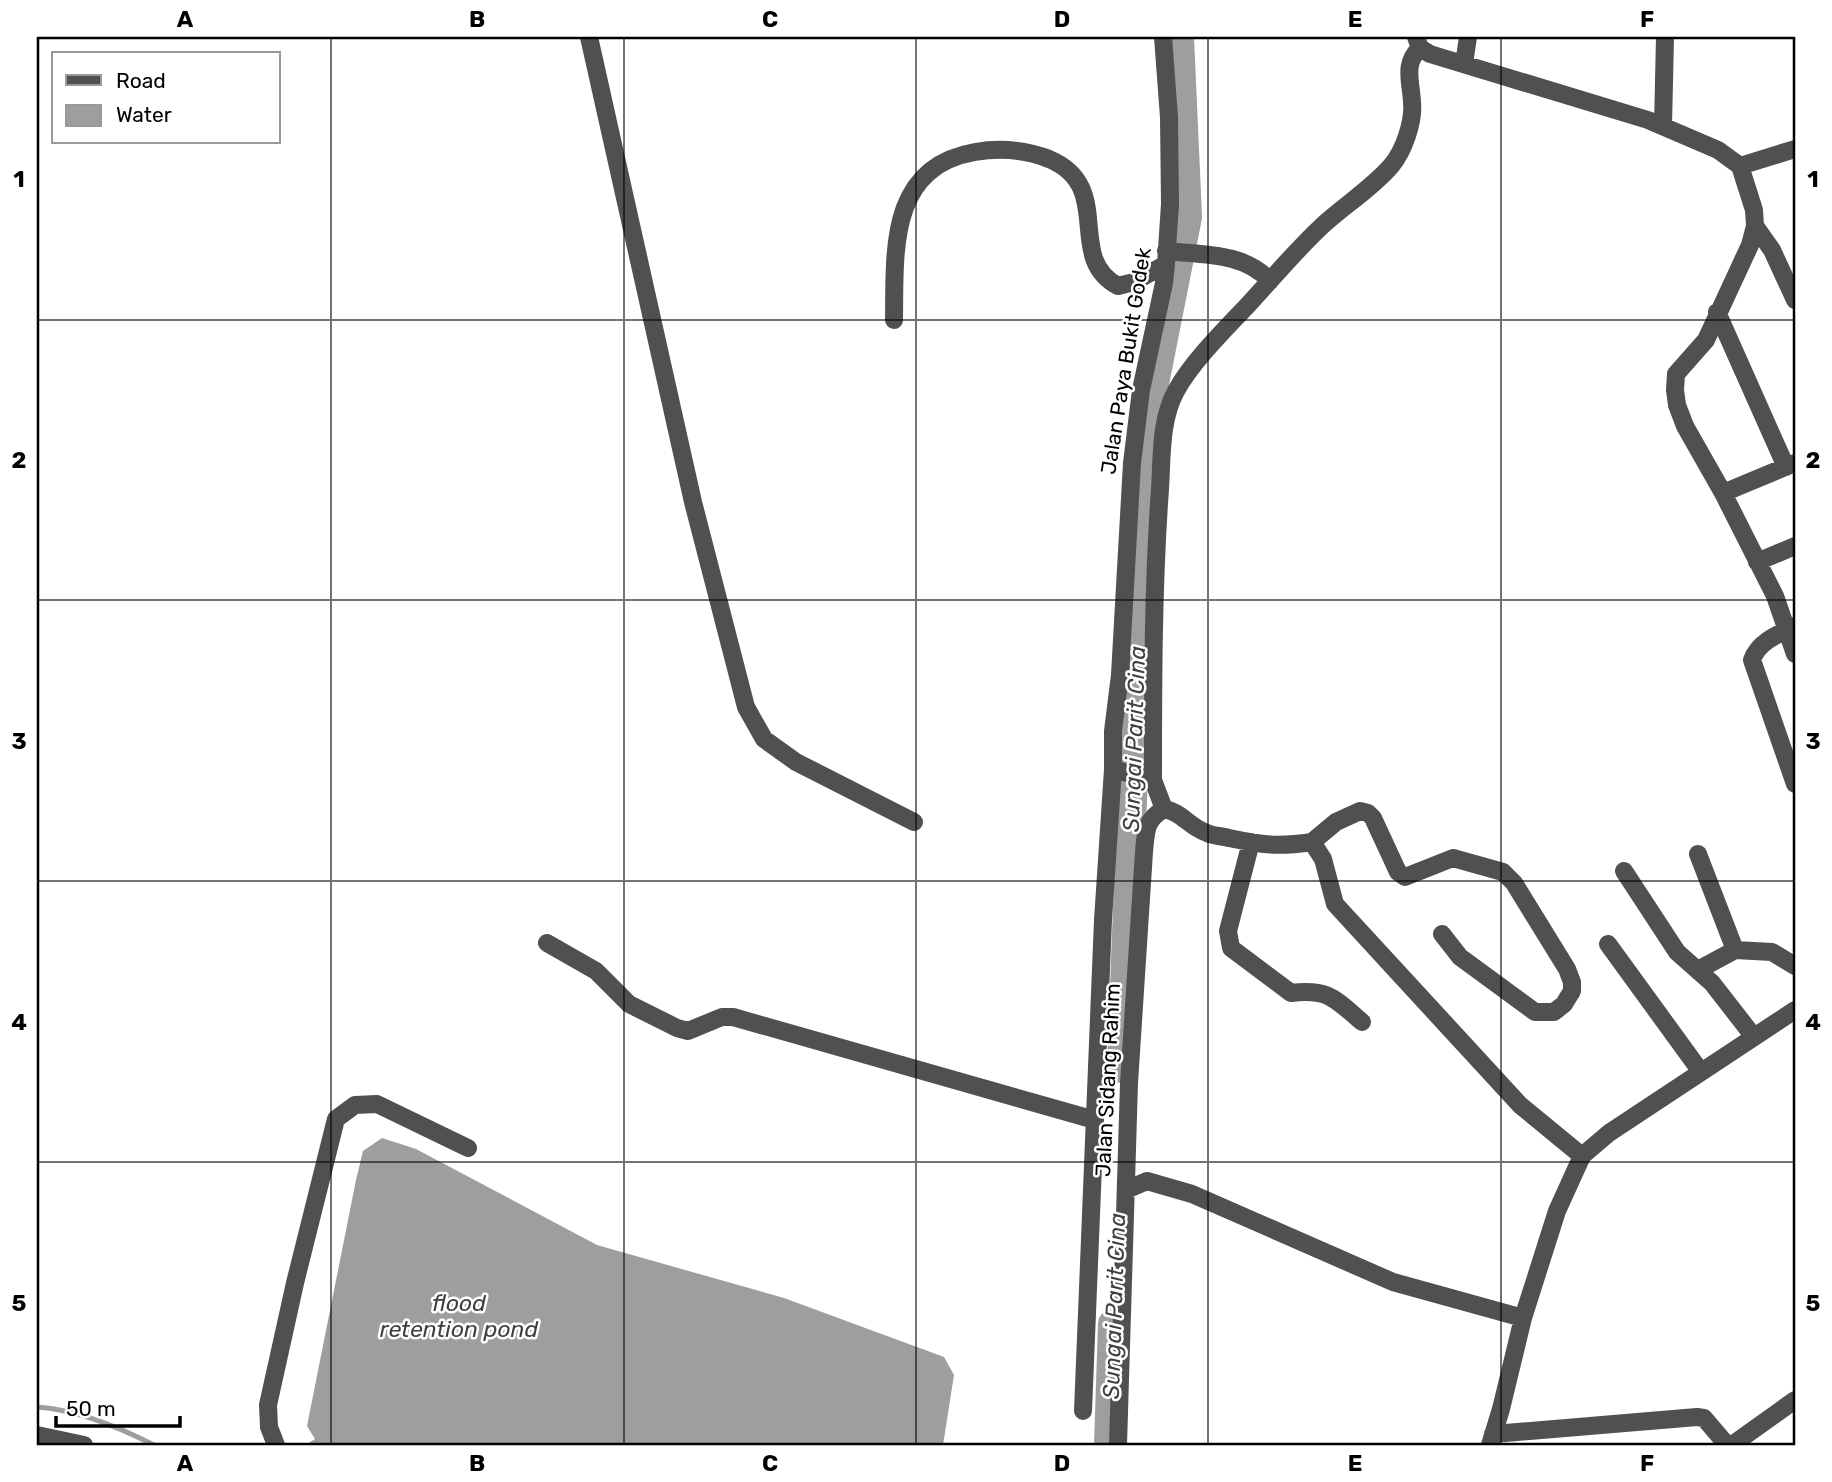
<svg xmlns="http://www.w3.org/2000/svg" width="1832" height="1482" font-family="Rubik,sans-serif">
<style>
.water{fill:#9e9e9e}
.lines{fill:none;stroke-linecap:round;stroke-linejoin:round}
.stream{stroke:#9e9e9e;stroke-width:5}
.river{stroke:#9e9e9e;stroke-width:30}
.minor{stroke:#505050;stroke-width:18}
.grid{fill:none;stroke:#000;stroke-width:2;stroke-opacity:0.55}
.labels{text-anchor:middle;stroke-width:5;stroke-linejoin:round;paint-order:stroke}
.street-label{font-size:21px;fill:#000;stroke:#fff}
.water-label{font-size:23px;font-style:italic;fill:#3f3f3f;stroke:#fff}
.neatline{fill:none;stroke:#000;stroke-width:2.5}
.grid-label{font-size:23px;text-anchor:middle;font-weight:bold;fill:#000}
</style>
<rect width="100%" height="100%" fill="#fff"/>
<!-- water -->
<path class="water" d="M382,1138L416,1149L597,1245L784,1298L944,1357L954,1375L943,1445H305L315,1439L307,1426L356,1180L363,1151Z"/>
<g class="lines">
<!-- stream -->
<path class="stream" d="M37,1407C78,1410 118,1427 154,1445"/>
<!-- river -->
<path class="river" d="M1122,1068L1146,424L1187,217L1179,37
M1109,1445L1113,1324"/>
<!-- minor -->
<path class="minor" d="M589,37L693,502L746,707L764,739L796,762L914,822
M1163,37L1169,117L1170,204L1166,264L1164,283L1141,390L1132,463L1120,675L1113,731V769L1153,780L1164,809
M1416,37L1420,48L1430,54L1648,120L1718,150L1740,166L1754,210L1755,226L1750,245L1706,340L1676,374L1675,390L1677,405L1685,426L1723,493L1775,596L1795,654
M1464,64L1468,37
M1663,126L1665,37
M1740,166L1795,149
M1755,226L1772,250L1795,300
M1166,251C1202,255 1244,252 1270,281
M1717,312L1786,467
M894,320C895,251 888,167 975,152C999,148 1026,150 1049,159C1116,187 1064,257 1118,286L1134,282L1166,264
M1723,493L1795,463
M1757,562L1795,546
M1795,626C1778,634 1758,642 1752,660L1795,784
M1153,780C1153,683 1153,586 1160,489C1162,458 1160,420 1176,391C1191,363 1225,329 1247,306C1272,279 1296,250 1323,225C1345,205 1372,188 1391,166C1404,151 1414,121 1412,102C1411,81 1403,64 1420,48
M1164,809C1182,812 1189,827 1207,833C1213,836 1222,836 1229,838C1262,845 1278,847 1312,842L1323,859L1335,904L1520,1105L1582,1156
M1251,842L1228,931L1231,948L1291,993C1328,988 1335,999 1362,1022
M1312,842L1336,822L1360,811L1368,813L1373,818L1398,872L1405,877L1453,858L1503,872L1514,883L1567,969L1572,982V991L1564,1004L1554,1012H1535L1460,957L1442,934
M1698,854L1735,950L1698,970
M1624,871L1677,952L1712,983L1754,1037
M547,943L596,971L629,1004L677,1028L688,1031L722,1017H733L1095,1120
M1608,944L1701,1072
M1735,950L1772,952L1795,966
M1126,1190L1147,1181L1192,1194L1393,1282L1523,1318
M1083,1411L1103,920L1113,769
M1493,1434L1697,1417L1704,1418L1727,1445
M37,1435L84,1445
M276,1445L269,1427L268,1405L295,1283L336,1119L355,1105L377,1104L468,1148
M1118,1445L1129,1083L1144,852C1146,831 1145,820 1164,809
M1490,1445L1501,1409L1523,1318L1557,1211L1582,1156L1609,1133L1795,1010
M1732,1445L1795,1400"/>
</g>
<!-- grid -->
<path class="grid" d="M331,37V1445M624,37V1445M916,37V1445M1208,37V1445M1501,37V1445M37,320H1795M37,600H1795M37,881H1795M37,1162H1795"/>
<g class="labels">
<!-- street labels -->
<g class="street-label">
<text transform="translate(1126 361) rotate(-81)" y="7">Jalan Paya Bukit Godek</text>
<text transform="translate(1108 1080) rotate(-87)" y="7">Jalan Sidang Rahim</text>
</g>
<!-- water labels -->
<g class="water-label">
<text transform="translate(1134 739) rotate(-88)" y="8">Sungai Parit Cina</text>
<text x="459" y="1311">flood<tspan x="459" dy="26">retention pond</tspan></text>
<text transform="translate(1114 1306) rotate(-88)" y="8">Sungai Parit Cina</text>
</g>
</g>
<!-- border -->
<rect width="1832" height="1482" fill="none" stroke="#ffffff" stroke-width="77"/>
<!-- legend -->
<rect x="52" y="52" width="228" height="91" fill="#ffffff" stroke="#999999" stroke-width="2"/>
<rect x="66" y="75" width="35" height="10" fill="#505050" stroke="#999999" stroke-width="2"/>
<text x="116" y="88" font-size="21" fill="#000000">Road</text>
<rect x="66" y="105" width="35" height="21" fill="#9e9e9e" stroke="#999999" stroke-width="2"/>
<text x="116" y="122" font-size="21" fill="#000000">Water</text>
<!-- scale -->
<path d="M56 1416v10h124v-10" fill="none" stroke="#000000" stroke-width="3.5"/>
<text x="66" y="1416" font-size="21" fill="#000000" stroke="#ffffff" stroke-width="5" paint-order="stroke">50 m</text>
<rect x="38" y="38" width="1756" height="1406" class="neatline"/>
<g class="grid-label">
<text x="185" y="27">A</text>
<text x="477" y="27">B</text>
<text x="770" y="27">C</text>
<text x="1062" y="27">D</text>
<text x="1355" y="27">E</text>
<text x="1647" y="27">F</text>
<text x="19" y="187">1</text>
<text x="1813" y="187">1</text>
<text x="19" y="468">2</text>
<text x="1813" y="468">2</text>
<text x="19" y="749">3</text>
<text x="1813" y="749">3</text>
<text x="19" y="1030">4</text>
<text x="1813" y="1030">4</text>
<text x="19" y="1311">5</text>
<text x="1813" y="1311">5</text>
<text x="185" y="1471">A</text>
<text x="477" y="1471">B</text>
<text x="770" y="1471">C</text>
<text x="1062" y="1471">D</text>
<text x="1355" y="1471">E</text>
<text x="1647" y="1471">F</text>
</g>
</svg>
